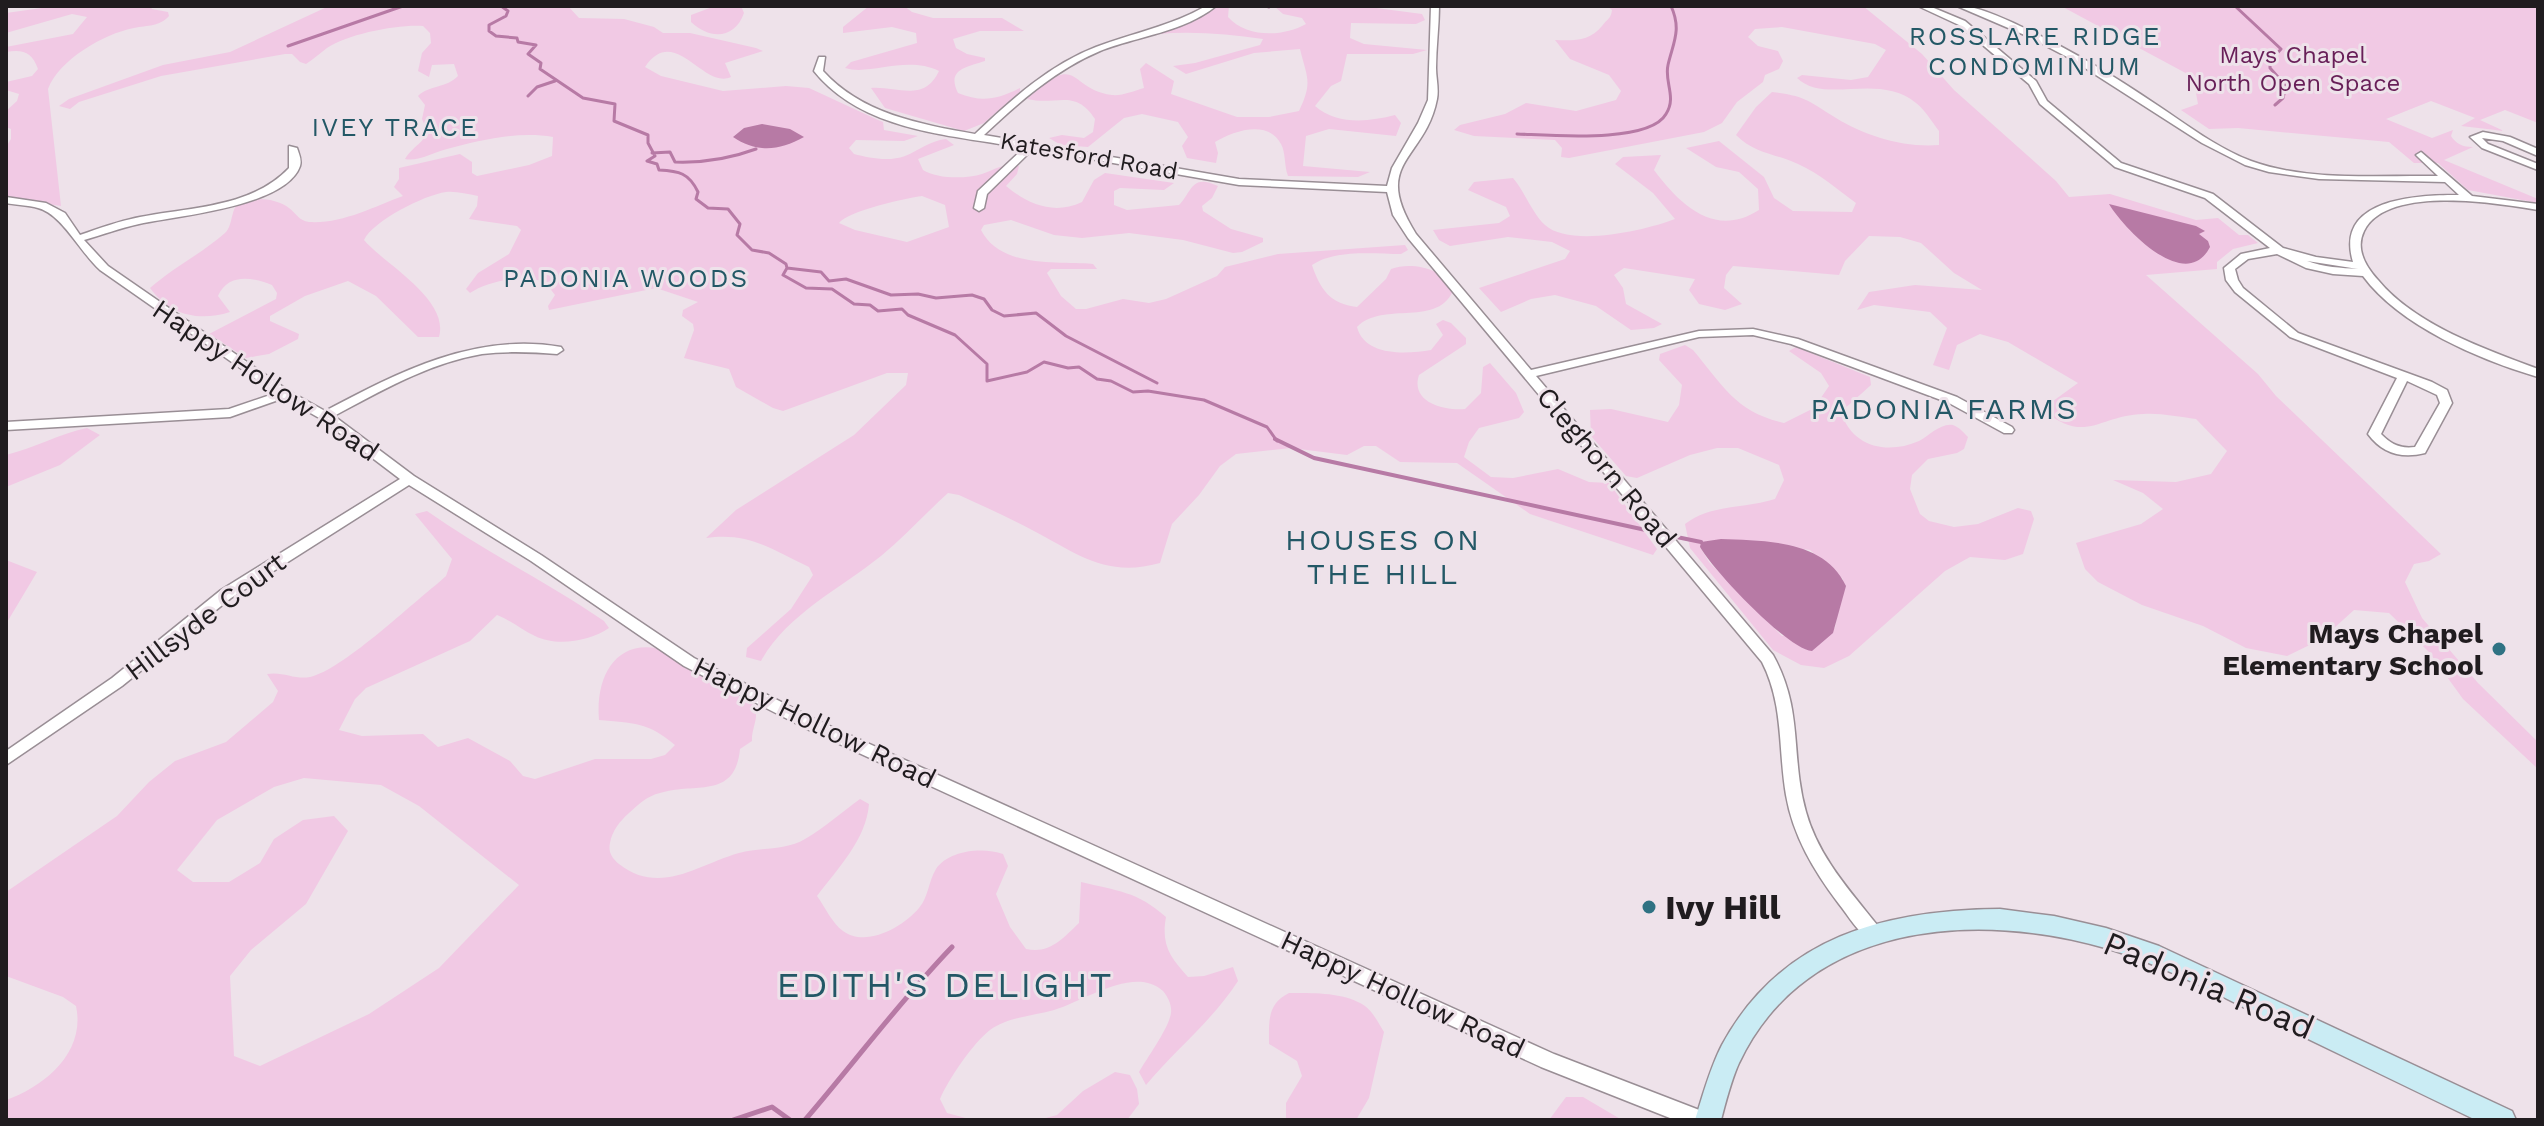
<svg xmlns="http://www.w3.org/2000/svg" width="2544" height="1126" font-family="'Work Sans',sans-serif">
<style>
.green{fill:#f1c9e4;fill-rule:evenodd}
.water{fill:#b77aa5}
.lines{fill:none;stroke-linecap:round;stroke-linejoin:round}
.stream-far2{stroke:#b77aa5;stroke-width:3}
.stream-far1{stroke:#b77aa5;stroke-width:4}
.stream{stroke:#b77aa5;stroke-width:5}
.street-casing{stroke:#998e95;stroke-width:3}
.secondary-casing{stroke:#998e95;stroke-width:3}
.street{fill:#fff;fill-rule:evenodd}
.secondary{fill:#caecf4;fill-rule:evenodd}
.poi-dot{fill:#2f7283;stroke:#eee2ea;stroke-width:3}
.labels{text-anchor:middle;stroke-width:6;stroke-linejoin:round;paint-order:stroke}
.far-park-label{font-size:24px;fill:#681f58;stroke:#eee2ea}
.far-street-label{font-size:24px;fill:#201c1f;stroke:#eee2ea}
.far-neighbourhood-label{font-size:26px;letter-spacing:2px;fill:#235866;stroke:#eee2ea}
.street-label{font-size:28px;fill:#201c1f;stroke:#eee2ea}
.poi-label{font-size:28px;font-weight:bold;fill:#201c1f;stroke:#eee2ea;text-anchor:end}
.neighbourhood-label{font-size:30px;letter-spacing:2px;fill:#235866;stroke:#eee2ea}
.near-poi-label{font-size:34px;font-weight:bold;fill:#201c1f;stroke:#eee2ea;text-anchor:start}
.near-street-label{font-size:34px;fill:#201c1f;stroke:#eee2ea}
.near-neighbourhood-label{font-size:36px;letter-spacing:2px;fill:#235866;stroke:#eee2ea}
</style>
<rect width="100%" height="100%" fill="#eee2ea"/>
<!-- green -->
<path class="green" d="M56,6H150L152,9L168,12L169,16C159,27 148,25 134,28C103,34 59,60 48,89L61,206L6,198V147L11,139V129L6,127V111L17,101L19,94L6,90V82L32,76L38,69C32,52 23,49 6,52V47L73,34L87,17L72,14L6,33V13Z
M329,6H568L579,18L624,19L654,27L663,33H690L756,48L763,51L725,63L731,77C703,90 675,23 645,67L661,76L723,91L786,86L809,88L878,120L883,122L884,130L918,136L904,141L856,140L849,148L854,154C869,158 889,162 905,156C920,150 929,141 946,139L954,145L918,159L923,170C937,179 966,179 982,174C996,169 1003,163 1019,166L1017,174L1006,186C1029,205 1054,215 1082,202L1094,180L1105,173L1174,183L1164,190L1120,188L1114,191V205L1127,210L1179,205C1192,192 1191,173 1218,186L1212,198L1202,206L1203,211L1231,229L1263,238V242L1242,252L1233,253L1183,240L1129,233L1082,238L1054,235L1011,220L984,225L981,230C1001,269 1058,261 1093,264L1097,269H1051L1047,273L1061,296L1076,309H1086L1123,299L1149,303L1166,299L1217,276L1225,267L1278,254L1405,245L1408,250L1401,254C1374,254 1336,249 1312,265C1320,289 1330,304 1357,307L1386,279L1391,269C1412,261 1443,269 1454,288C1440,329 1383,300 1357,327C1365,357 1407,354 1431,350L1443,335L1436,324L1443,320L1451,323L1466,338V344L1419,375C1410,402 1444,411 1465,409L1481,393L1483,367L1490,363L1516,393L1524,412L1519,418L1479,428L1469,442L1464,457L1491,477L1513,478L1558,469L1589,482L1609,483L1657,549L1653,555L1530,514L1457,463L1400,462L1376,446H1364L1347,455L1291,448L1236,454L1220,466L1199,495L1172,524L1160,563C1106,578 1078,554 1032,530C1008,517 983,506 959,495L948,493C926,513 904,537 881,556C841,588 786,615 761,661L746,657L747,648L791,609L813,575L809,567C771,549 749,532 706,538L736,510L854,435L906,385L908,373H887L783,411L773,408L736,387L729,369L684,358L694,330L693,324L682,316L683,310L698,302L656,288L549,310L548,306L555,295L545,282C522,275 490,280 470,293L466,289L478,273L509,254L521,230L517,226L469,219L477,206L478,196C467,194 456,191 446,192C424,195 373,221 364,240C383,263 450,299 439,337H418L376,296L348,281L305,296L270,316V321L299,334L298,339L269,354L246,358L209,334L276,299L277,293L272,285C252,277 228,273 218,296L230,312C198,322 170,315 150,288C174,267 201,254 225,233C234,225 230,206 241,202C254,196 279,199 289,208C296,213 299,221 309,222C342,224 373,207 403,196L394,187L399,179V168L460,154L472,162V173L477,176L529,165L552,156L553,137C518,131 481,140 447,149C434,152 418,162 405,159C416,141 433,142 422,119L425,105L418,96C429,85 447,88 458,76L454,64L432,65L429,77L418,71L422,53L431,43L430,33L423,26C399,24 347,34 327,48C320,53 314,59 306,64L300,62L292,54H285L161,76L79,102L70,109L59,106L69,99L163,65L230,52ZM922,196L945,205L949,227L907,242L855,230L839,223C848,211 906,198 922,196Z
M715,6H741L744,13C735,39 710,40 691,22V15Z
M869,6H904L912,12L933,18H1002L1024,31H980L953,39L956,48L967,54L985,58V61C967,67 946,69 958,93C982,103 998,99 1020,88V92L984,123L964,131L885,108L871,88C897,86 924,103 939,71C906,55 870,76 845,68L851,62L917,43L916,33L892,27L843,33V27Z
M1220,6H1229L1228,17C1247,38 1283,37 1306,24L1302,18L1283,14L1274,6H1361L1422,14L1425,20L1416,24L1351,23L1350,38L1364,44L1427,50L1413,54H1347L1341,81L1331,86L1315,106C1337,125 1368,122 1395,115L1401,123L1396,136L1329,129L1306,136L1303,166L1370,172L1358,177L1288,176C1284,166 1286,153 1281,144C1268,119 1233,131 1215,142L1218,153L1216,163L1187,158L1182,146L1188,137L1178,122L1142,114L1124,118L1088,147L1061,145L1049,138L1062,135L1084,138L1093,132L1095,119C1075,88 1057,106 1027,99C1080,49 1067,89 1112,95C1122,96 1134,91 1144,88L1140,69L1146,63L1174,81L1171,94L1237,117H1269L1299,111C1313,82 1307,78 1300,49L1254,53L1186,74L1173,66L1195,63L1260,45L1263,39C1228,34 1193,31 1158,34L1179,27Z
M1607,6H1863L1922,54L1954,90L2056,181L2069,197L2110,194L2196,220L2218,218L2239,235H2248L2258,243L2233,249L2217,262V269L2146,275L2258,374L2276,396L2441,554L2429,561L2414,564L2405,582L2422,618L2478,683L2538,742V769L2463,699L2429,652L2389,613L2354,610L2322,639L2287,656L2246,648L2203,626L2142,605L2098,582L2085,569L2076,543L2141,524L2163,509L2143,493L2113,480L2176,482L2211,474L2227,451L2196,419C2179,417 2161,413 2144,414C2098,415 2086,446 2042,409L2078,383L2008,342L1980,334L1957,345L1949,370L1933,365L1947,328L1930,312L1874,305L1857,310L1869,292L1915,285L1982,290L1954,273L1921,243L1900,237L1869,236L1845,261L1839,275L1733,266L1726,275L1724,288L1742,304L1725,310L1699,304L1689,290L1695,279L1624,268L1614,275L1623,288L1626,304L1662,324L1654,328L1631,330L1596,306L1555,295L1531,299L1501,312L1479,288L1565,259L1570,251L1552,242L1508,237L1450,246L1439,240L1433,230L1499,223L1510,216L1506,207L1468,190L1474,182L1513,178C1525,192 1532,213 1545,225C1570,248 1647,230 1675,219L1653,193L1615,164L1623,157L1661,155L1654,170C1681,206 1715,238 1759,210L1758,189L1739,172L1716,167L1686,148L1719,141L1764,177L1774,198L1793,211L1852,212L1856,203C1837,189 1820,174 1798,164C1774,153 1755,154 1736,135L1756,107L1772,92C1806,96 1808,101 1836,118C1865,136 1904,148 1939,145V131C1932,122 1925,110 1916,103C1878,72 1825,105 1797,78L1802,75L1851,80L1868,77L1886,50L1875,44L1782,27L1755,29L1748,37L1758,46L1778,51L1783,61L1779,69L1765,75L1763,82L1737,102L1722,123L1704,132L1569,158L1561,157L1562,148L1555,140L1474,136L1454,130L1460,125L1505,114L1526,103L1576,111L1616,100L1621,91L1609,75L1570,59L1555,40C1574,41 1590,41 1602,26C1607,19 1611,19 1612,10Z
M2061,6H2538V123L2505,110L2480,120L2504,131L2461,126L2475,118L2431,101L2386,119L2432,138L2453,130L2451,136C2456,144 2463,147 2473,147L2444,160L2538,199V203L2468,190L2438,163H2414L2389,142L2238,128L2209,129L2181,110L2198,104L2193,77Z
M1685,345L1693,350C1724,387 1736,412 1784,423L1814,408L1829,386L1821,373L1789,351L1796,347L1870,377L1871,385L1841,412C1852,447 1887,455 1919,441C1929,436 1940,423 1953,425C1959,427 1964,433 1968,437L1964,449L1957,453L1928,459L1912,475L1910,489L1920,514L1929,521L1954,527L1978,524L2018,508L2031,511L2034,519L2023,554L2005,560L1970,557L1945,571L1849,656L1824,668L1801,665L1773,650L1690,548L1685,524C1711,504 1744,509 1775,499L1784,480L1779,465L1738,448H1717L1690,455L1637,478L1626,476L1591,436L1590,410L1611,409L1668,422L1679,405L1682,385L1659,360L1660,354ZM1721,539L1810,550L1843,579L1835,628L1782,636L1709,562L1700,547Z
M87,428L100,435L60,465L6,487V455C34,448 59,434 87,428Z
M427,511C484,551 547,582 604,621L609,628C590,641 557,647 535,636C522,630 512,621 497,615L470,641L366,688L355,699L339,730L362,736L423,734L438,747L468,738L510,761L523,776L535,779L595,759H651L665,755L675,745C648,722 633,723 599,720C595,673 619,633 671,652C686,657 700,669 714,677C727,685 746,692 754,706C760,717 751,729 752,741L740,749C735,800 696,782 660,793C647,796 639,804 629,813C620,821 612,831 610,843C608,852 612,858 619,864C660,896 697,865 739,853C761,847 785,851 805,839C824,828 842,812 860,799L869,804C866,840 838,868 817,896C825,907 832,923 843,931C866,948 903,927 919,908C929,896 928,882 936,869C949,850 983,847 1003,854L1008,866L996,894L1010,927L1026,949C1050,954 1062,939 1079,923L1081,882C1117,891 1137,891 1166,917C1161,945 1170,957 1188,977L1204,976L1233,967L1238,981C1213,1020 1176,1049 1146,1085L1139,1072C1147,1058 1169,1028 1171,1013C1172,1005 1168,997 1163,991C1135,965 1084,1001 1054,1010C1033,1016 1008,1017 990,1030C973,1043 948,1080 940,1099L947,1113L973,1120H6V1100C45,1086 86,1052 76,1006L63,997L6,976V892L117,816L149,782L175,761L226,742L273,702L278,691L267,674C283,671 295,680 310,677C342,670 409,606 437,584L446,576L452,559L415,514ZM304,778L381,785L419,806L519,885L439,968L369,1014L260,1066L234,1056L230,976L251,950L306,904L348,831L334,816L303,820L274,839L260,863L229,882H193L177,870L217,820L274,787Z
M6,560L37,572L6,624Z
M1289,993C1313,993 1345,992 1365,1006C1373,1012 1379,1024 1384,1032L1369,1098L1356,1120L1286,1119V1103L1302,1076L1297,1061L1269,1044C1269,1021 1267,1004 1289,993Z
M1115,1072L1130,1075L1137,1089L1139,1104L1127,1120H1038L1057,1115L1083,1091Z
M1566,1097H1583L1622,1120H1549Z"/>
<!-- water -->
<path class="water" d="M762,124L790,129L804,137C779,151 757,153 733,137L744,128Z
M2109,204L2196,226L2205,231L2199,234L2208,241L2210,247C2186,294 2124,229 2109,204Z
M1721,539C1765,541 1824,539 1846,586L1833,633L1812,651C1787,649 1713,570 1700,547L1701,542Z"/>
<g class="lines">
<!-- stream-far2 -->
<path class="stream-far2" d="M501,6L508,11L506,16L489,25V31L496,36L517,38L518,42L536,45L528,54L541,63L540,69L583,98L615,104L614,121L648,135V143L655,156L647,161L657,164L659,170C679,171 689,173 698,192L696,199L708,208L728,209L740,224L737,235L752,250L769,253L786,264L787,268L821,272L829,281L846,279L891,295L918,294L936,298L972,295L984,299L992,310L1004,316L1036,313L1066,336L1157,383
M1266,6L1269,7
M2235,6L2281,49L2270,61V68L2286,86L2283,98L2275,105
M288,46L403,6
M528,96L537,87L555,81
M1517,134C1549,135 1649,144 1666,114C1677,97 1664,82 1668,65C1673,43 1682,30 1671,6
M652,153L670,152L675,162C703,163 729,159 756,149
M787,268L783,275L806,288L832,289L854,304L870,305L878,311L902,309L908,315L955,335L987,364V381L1027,372L1044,362L1068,368L1079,367L1097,379L1111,381L1133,392L1148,391L1204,400L1267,427L1277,441"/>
<!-- stream-far1 -->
<path class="stream-far1" d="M1275,439L1314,458L1655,532
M1667,535L1701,542"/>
<!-- stream -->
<path class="stream" d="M733,1120L772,1107L790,1120
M805,1120C855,1062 899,1002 952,947"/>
<!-- street casing -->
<g class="street-casing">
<path id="street" d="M1206,6H1216C1184,32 1138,36 1100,51C1055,70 1019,102 984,135L1239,179L1387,186L1392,168L1418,123L1428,100L1431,6H1439C1439,27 1436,47 1436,68C1436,78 1439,89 1437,99C1425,161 1370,161 1416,234L1531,370L1699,331L1753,329L1798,339L1957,397L2012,427L2014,430L2012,433H2004L1949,403L1791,344L1753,335L1699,337L1536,376L1773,655C1804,711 1790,755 1806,812C1818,856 1850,891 1878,926L1881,932L1878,938L1872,940C1859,935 1848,915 1839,904C1814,871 1793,836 1786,795C1778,749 1784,705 1762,662L1408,238L1393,215L1387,192L1239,185L1033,149L987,194L984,208L979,211L974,208L978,191L1024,148C952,135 863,132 814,71L819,57H825L823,71C862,114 919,124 975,134C1011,100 1049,65 1096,47C1133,33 1171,26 1206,6Z
M1918,6H1929L1965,21L2036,81L2047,101L2121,163L2213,194L2283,248L2316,257L2353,262C2334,198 2417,195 2459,195L2445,182L2319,179L2269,172L2245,165L2202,143L2071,59L2027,36L1957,6C1979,6 2000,17 2020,26C2068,48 2113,75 2157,105C2187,125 2217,148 2251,161C2309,182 2378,175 2438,176L2418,157L2416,155L2421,152L2472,196L2538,204V210C2496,203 2387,185 2364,231C2355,249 2366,267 2378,280C2415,325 2485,349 2538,369V377C2480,360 2400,326 2363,276L2333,274L2306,268L2277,254L2248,259L2235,269L2238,280L2243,288L2298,333L2432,382L2447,390L2452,403L2425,453C2401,459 2382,453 2368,434L2397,378L2290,337L2235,292L2226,280L2224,268L2241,254L2270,248L2205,198L2115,167L2040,104L2029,84L1959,25ZM2307,261L2358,269C2341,268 2324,267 2307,261ZM2407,381L2437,395L2440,403L2415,447C2400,449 2391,444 2381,434Z
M2483,132L2510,137L2538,149V156L2503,141L2482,138L2488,144L2538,164V170L2482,148L2470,137Z
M289,146L297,148C299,154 302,160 300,166C286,207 175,216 139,224C120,228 102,235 84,240L108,266L289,391L325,411C399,372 475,332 561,347L563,350L557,354C532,352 507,351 482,354C429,363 381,391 334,416L414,476L541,555L694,658L821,722L1554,1054L1707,1113L1710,1120H1675L1541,1067L809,730L684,666L531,561L409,485L231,598L122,686L6,765V751L112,678L221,590L400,479L321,419L284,398L230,417L6,430V422L229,409L276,393L100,270C80,252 62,214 38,208C28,205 16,205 6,203V197L46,203L65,213L80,235C100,228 119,221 140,217C190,207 251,208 289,168Z"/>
</g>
<!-- secondary casing -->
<g class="secondary-casing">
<path id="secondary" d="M2000,909L2054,916L2106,928L2159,946L2512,1111L2516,1120H2476C2407,1087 2338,1053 2269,1020C2217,994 2165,966 2109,949C1977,910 1806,921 1739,1063C1731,1081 1726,1101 1721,1120H1695C1703,1095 1710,1068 1722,1045C1781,936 1886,910 2000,909Z"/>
</g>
<!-- street -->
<use href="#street" class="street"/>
<!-- secondary -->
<use href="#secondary" class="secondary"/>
</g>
<!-- markers -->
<g class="poi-dot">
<circle cx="2499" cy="649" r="8"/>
<circle cx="1649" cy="907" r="8"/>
</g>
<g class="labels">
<!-- far-park labels -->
<g class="far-park-label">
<text x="2293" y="63">Mays Chapel<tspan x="2293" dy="28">North Open Space</tspan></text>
</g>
<!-- far-street labels -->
<g class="far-street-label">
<text transform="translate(1089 156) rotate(10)" y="8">Katesford Road</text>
</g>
<!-- far-neighbourhood labels -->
<g class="far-neighbourhood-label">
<text x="2035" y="45">ROSSLARE RIDGE<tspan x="2035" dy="30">CONDOMINIUM</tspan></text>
<text x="395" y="136">IVEY TRACE</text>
<text x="626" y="287">PADONIA WOODS</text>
</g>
<!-- street labels -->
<g class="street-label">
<text transform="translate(266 380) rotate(34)" y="10">Happy Hollow Road</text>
<text transform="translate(1607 467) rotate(50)" y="10">Cleghorn Road</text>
<text transform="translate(205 616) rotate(-37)" y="10">Hillsyde Court</text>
<text transform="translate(815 722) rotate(26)" y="10">Happy Hollow Road</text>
<text transform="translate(1403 994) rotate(25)" y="10">Happy Hollow Road</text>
</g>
<!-- poi labels -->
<g class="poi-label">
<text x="2483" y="643">Mays Chapel<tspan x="2483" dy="32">Elementary School</tspan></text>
</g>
<!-- neighbourhood labels -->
<g class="neighbourhood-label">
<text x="1944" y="419">PADONIA FARMS</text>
<text x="1383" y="550">HOUSES ON<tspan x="1383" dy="34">THE HILL</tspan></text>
</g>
<!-- near-poi labels -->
<g class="near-poi-label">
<text x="1665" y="919">Ivy Hill</text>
</g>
<!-- near-street labels -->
<g class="near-street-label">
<text transform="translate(2209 985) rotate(23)" y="12">Padonia Road</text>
</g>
<!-- near-neighbourhood labels -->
<g class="near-neighbourhood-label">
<text x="945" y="997">EDITH'S DELIGHT</text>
</g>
</g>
<!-- border -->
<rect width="2544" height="1126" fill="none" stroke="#201c1f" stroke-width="16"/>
</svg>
